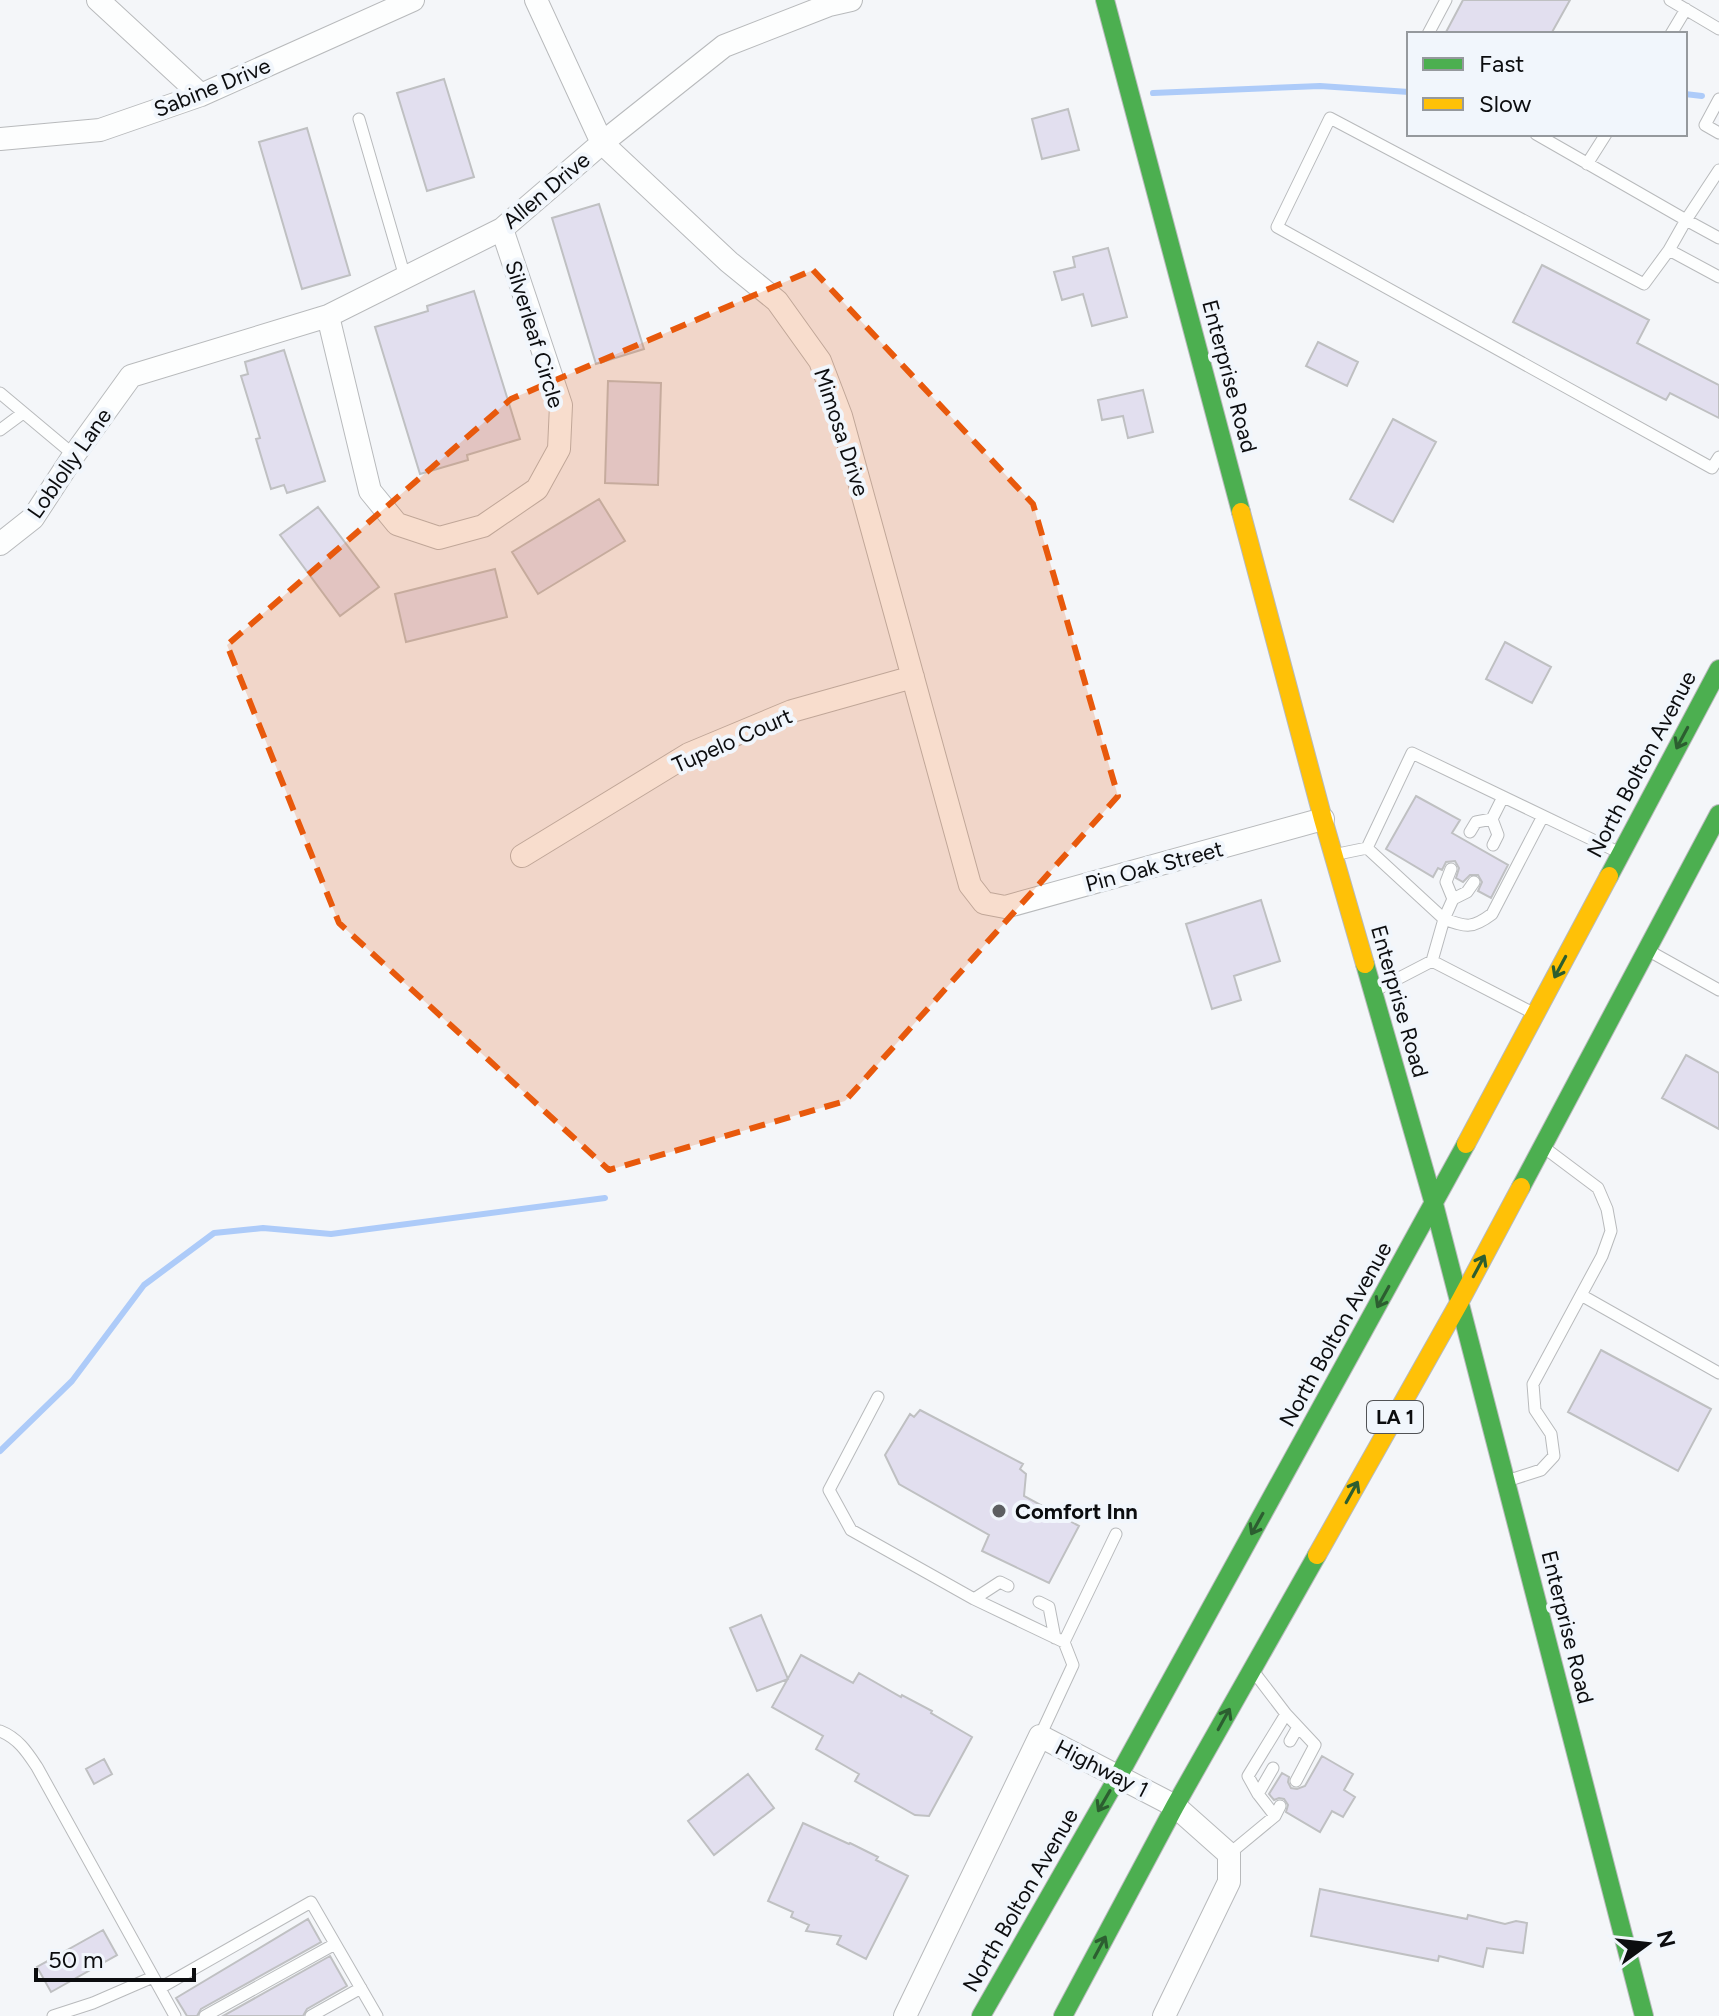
<svg xmlns="http://www.w3.org/2000/svg" width="1719" height="2016" font-family="Figtree,sans-serif">
<style>
.lines{fill:none;stroke-linecap:round;stroke-linejoin:round}
.stream{stroke:#adcbf9;stroke-width:6}
.building{fill:#e2dfef;stroke:#bfc0c2;stroke-width:2}
.lane-casing{stroke:#b8babc;stroke-width:13}
.street-casing{stroke:#b8babc;stroke-width:24}
.fast-casing{stroke:#b8babc;stroke-width:20}
.slow-casing{stroke:#b8babc;stroke-width:20}
.lane{stroke:#fdfefe;stroke-width:11}
.street{stroke:#fdfefe;stroke-width:22}
.fast{stroke:#4caf50;stroke-width:18}
.slow{stroke:#ffc107;stroke-width:18}
.oneway{stroke:#2c5e30}
.marked{fill:#e8590c;fill-opacity:0.2;stroke:#e8590c;stroke-width:6;stroke-dasharray:16 10;stroke-linejoin:round}
.poi-dot{fill:#5d5f61;stroke:#f1f6fc;stroke-width:3}
.labels{text-anchor:middle;stroke-width:8;stroke-linejoin:round;paint-order:stroke}
.shield{fill:#f1f6fc;stroke:#515356;stroke-width:2}
.shield-label{font-size:20px;font-weight:bold;fill:#0c0d0f}
.street-label{font-size:22px;fill:#0c0d0f;stroke:#f1f6fc}
.poi-label{font-size:22px;font-weight:bold;fill:#0c0d0f;stroke:#f1f6fc;text-anchor:start}
</style>
<rect width="100%" height="100%" fill="#f4f6f9"/>
<g class="lines">
<!-- stream -->
<path class="stream" d="M1153,93L1320,86L1409,92
M1685,94L1702,96
M0,1451L72,1381L144,1285L214,1233L263,1228L331,1234L605,1198"/>
</g>
<!-- building -->
<path class="building" d="M1463,0H1570L1551,34H1445Z
M444,79L474,177L427,191L397,93Z
M1068,109L1079,150L1042,159L1032,119Z
M307,128L350,275L302,289L259,142Z
M599,204L644,349L596,364L552,218Z
M1108,248L1127,317L1092,326L1083,294L1062,300L1054,272L1075,267L1073,257Z
M1542,265L1649,320L1637,343L1719,385V418L1670,393L1666,400L1513,322Z
M474,291L520,439L467,455L468,460L420,474L375,327L428,311L427,306Z
M1318,342L1358,362L1347,386L1306,366Z
M284,350L325,481L287,493L284,485L271,489L256,439L260,438L241,376L248,374L245,362Z
M608,381L661,383L658,485L605,483Z
M1143,390L1153,432L1128,438L1123,416L1102,420L1098,400Z
M1393,419L1436,442L1393,522L1350,499Z
M599,499L625,541L538,594L512,552Z
M318,507L379,587L340,616L280,535Z
M495,569L507,617L406,642L395,594Z
M1505,642L1551,667L1532,703L1486,679Z
M1416,796L1460,820L1452,833L1508,865L1491,898L1478,891L1482,882L1478,875H1470L1463,882L1456,878L1459,868L1455,861L1446,862L1442,870L1438,868L1433,877L1386,849Z
M1261,900L1280,961L1234,976L1241,1000L1212,1009L1186,924Z
M1686,1055L1719,1073V1129L1662,1098Z
M1601,1350L1711,1409L1678,1471L1568,1412Z
M920,1410L1023,1464L1020,1469L1026,1474L1024,1496L1079,1526L1049,1583L982,1551L989,1535L899,1484L885,1455L910,1414L914,1417Z
M761,1615L788,1679L757,1691L730,1628Z
M801,1655L853,1683L859,1673L901,1697L902,1695L932,1711L931,1713L972,1737L929,1816L915,1815L855,1781L859,1774L816,1749L823,1736L772,1707Z
M1322,1756L1353,1774L1344,1790L1355,1797L1343,1817L1332,1811L1320,1832L1286,1812L1288,1805L1284,1799L1279,1798L1274,1800L1269,1794L1282,1773L1289,1777L1288,1782L1291,1788L1297,1789L1305,1786Z
M104,1759L112,1774L94,1784L86,1769Z
M748,1774L774,1808L714,1855L688,1821Z
M803,1823L849,1844L850,1843L878,1857L876,1860L908,1876L866,1959L837,1944L841,1936L806,1931L809,1925L791,1917L793,1912L768,1901Z
M1320,1889L1467,1919L1468,1915L1505,1924L1516,1921L1527,1923L1523,1953L1487,1948L1483,1967L1439,1956L1438,1961L1311,1936Z
M308,1919L321,1942L201,2009L197,2016H187L176,1998Z
M103,1930L117,1955L51,1992L37,1967Z
M330,1956L347,1986L307,2009L303,2016H223Z"/>
<g class="lines">
<!-- lane casing -->
<g class="lane-casing">
<path id="lane" d="M1670,0L1719,29
M1428,34L1446,0
M1671,34L1686,9
M1719,99L1705,125L1719,133
M359,119L405,277
M1536,134L1686,220L1719,170
M1587,164L1606,134
M1669,250L1686,220L1719,238
M1719,277L1669,250L1644,284L1330,118L1277,227L1712,468L1719,457
M0,393L74,455
M0,430L23,413
M1492,819L1498,835L1493,845
M1470,832L1476,822L1492,819L1503,797
M1367,848L1444,919L1432,961L1376,990
M1338,854L1367,848L1412,753L1616,851
M1451,869L1446,882L1453,899L1444,919C1467,927 1472,929 1492,914L1543,816
M1453,899L1467,892L1474,882
M1651,952L1719,990
M1432,961L1531,1012
M1581,1295L1719,1373
M878,1397L829,1490L851,1530L974,1599L1064,1642
M1510,1480L1541,1470L1554,1456L1551,1434L1535,1410L1533,1384L1602,1256L1611,1231L1607,1209L1598,1188L1546,1149
M974,1599L1000,1582L1008,1586
M1039,1602L1049,1607L1055,1638
M1257,1676L1286,1714L1315,1745L1296,1781
M0,1731C18,1738 27,1752 37,1767L175,2016
M1040,1736L1073,1665L1064,1642L1116,1534
M1290,1741L1298,1727
M1258,1794L1273,1768
M1275,1816L1258,1794L1248,1776L1286,1714
M1229,1854L1275,1816L1280,1806
M160,1988L311,1902L377,2016
M53,2016L93,2003L153,1977
M205,2016L335,1944
M311,2016L361,1988"/>
</g>
<!-- street casing -->
<g class="street-casing">
<path id="street" d="M98,0L201,95
M536,0L602,143L729,262L777,301L820,361L841,416L970,885L984,903L1005,907L1323,819
M0,139L100,130L201,95L413,0
M328,316L370,491L397,524L439,538L483,526L537,489L559,449L561,405L502,229
M0,544L33,518L74,455L131,376L328,316L502,229L602,143L724,46L829,5L851,0
M522,856L689,754L792,711L913,677
M905,2016L1040,1736L1175,1806L1229,1854V1882L1164,2016"/>
</g>
<!-- fast casing -->
<g class="fast-casing">
<path id="fast" d="M1105,0L1241,512
M1609,876L1719,669
M1365,964L1434,1204L1644,2016
M1521,1187L1719,814
M981,2016L1119,1775L1466,1144
M1063,2016L1175,1806L1317,1555"/>
</g>
<!-- slow casing -->
<g class="slow-casing">
<path id="slow" d="M1241,512L1323,819L1365,964
M1466,1144L1609,876
M1317,1555L1459,1303L1521,1187"/>
</g>
<!-- lane -->
<use href="#lane" class="lane"/>
<!-- street -->
<use href="#street" class="street"/>
<!-- fast -->
<use href="#fast" class="fast"/>
<!-- slow -->
<use href="#slow" class="slow"/>
</g>
<!-- one-way arrows -->
<defs><path id="oneway-shaft" d="M-6 0H5M1.5-3L5.5 0L1.5 3" fill="none" stroke-width="1.6" stroke-linecap="round" stroke-linejoin="round" transform="scale(2)"/></defs>
<g class="oneway">
<use href="#oneway-shaft" transform="translate(1682 738) rotate(118)"/>
<use href="#oneway-shaft" transform="translate(1560 967) rotate(118)"/>
<use href="#oneway-shaft" transform="translate(1479 1266) rotate(-62)"/>
<use href="#oneway-shaft" transform="translate(1383 1297) rotate(119)"/>
<use href="#oneway-shaft" transform="translate(1352 1492) rotate(-61)"/>
<use href="#oneway-shaft" transform="translate(1257 1524) rotate(119)"/>
<use href="#oneway-shaft" transform="translate(1224 1719) rotate(-61)"/>
<use href="#oneway-shaft" transform="translate(1104 1801) rotate(120)"/>
<use href="#oneway-shaft" transform="translate(1100 1947) rotate(-62)"/>
</g>
<!-- marked area -->
<path class="marked" d="M813,270L1033,504L1118,796L845,1101L609,1170L339,923L227,645L511,399Z"/>
<!-- markers -->
<circle class="poi-dot" cx="999" cy="1511" r="8"/>
<g class="labels">
<!-- shield labels -->
<rect class="shield" x="1367" y="1401" width="56" height="32" rx="6"/>
<g class="shield-label">
<text x="1395" y="1424">LA 1</text>
</g>
<!-- street labels -->
<g class="street-label">
<text transform="translate(212 87) rotate(-22)" y="8">Sabine Drive</text>
<text transform="translate(546 190) rotate(-40)" y="8">Allen Drive</text>
<text transform="translate(535 334) rotate(73)" y="8">Silverleaf Circle</text>
<text transform="translate(1230 376) rotate(75)" y="8">Enterprise Road</text>
<text transform="translate(842 432) rotate(72)" y="8">Mimosa Drive</text>
<text transform="translate(69 463) rotate(-55)" y="8">Loblolly Lane</text>
<text transform="translate(732 740) rotate(-24)" y="8">Tupelo Court</text>
<text transform="translate(1641 764) rotate(-62)" y="8">North Bolton Avenue</text>
<text transform="translate(1154 866) rotate(-15)" y="8">Pin Oak Street</text>
<text transform="translate(1400 1001) rotate(74)" y="8">Enterprise Road</text>
<text transform="translate(1335 1334) rotate(-61)" y="8">North Bolton Avenue</text>
<text transform="translate(1568 1627) rotate(76)" y="8">Enterprise Road</text>
<text transform="translate(1102 1768) rotate(27)" y="8">Highway 1</text>
<text transform="translate(1020 1900) rotate(-60)" y="8">North Bolton Avenue</text>
</g>
<!-- poi labels -->
<g class="poi-label">
<text x="1015" y="1519">Comfort Inn</text>
</g>
</g>
<!-- legend -->
<rect x="1407" y="32" width="280" height="104" fill="#f1f6fc" stroke="#95999d" stroke-width="2"/>
<rect x="1423" y="58" width="40" height="12" fill="#4caf50" stroke="#95999d" stroke-width="2"/>
<text x="1479" y="72" font-size="24" fill="#0c0d0f">Fast</text>
<rect x="1423" y="98" width="40" height="12" fill="#ffc107" stroke="#95999d" stroke-width="2"/>
<text x="1479" y="112" font-size="24" fill="#0c0d0f">Slow</text>
<!-- north arrow -->
<g transform="translate(1647 1944) rotate(75)" stroke="#f1f6fc" stroke-width="6" paint-order="stroke">
<path d="M0-6L14 30L0 20L-14 30Z" fill="#0c0d0f"/>
<text y="-12" font-size="22" font-weight="bold" text-anchor="middle" fill="#0c0d0f">N</text>
</g>
<!-- scale -->
<path d="M36 1968v12h158v-12" fill="none" stroke="#0c0d0f" stroke-width="4"/>
<text x="48" y="1968" font-size="24" fill="#0c0d0f" stroke="#f1f6fc" stroke-width="6" paint-order="stroke">50 m</text>
</svg>
